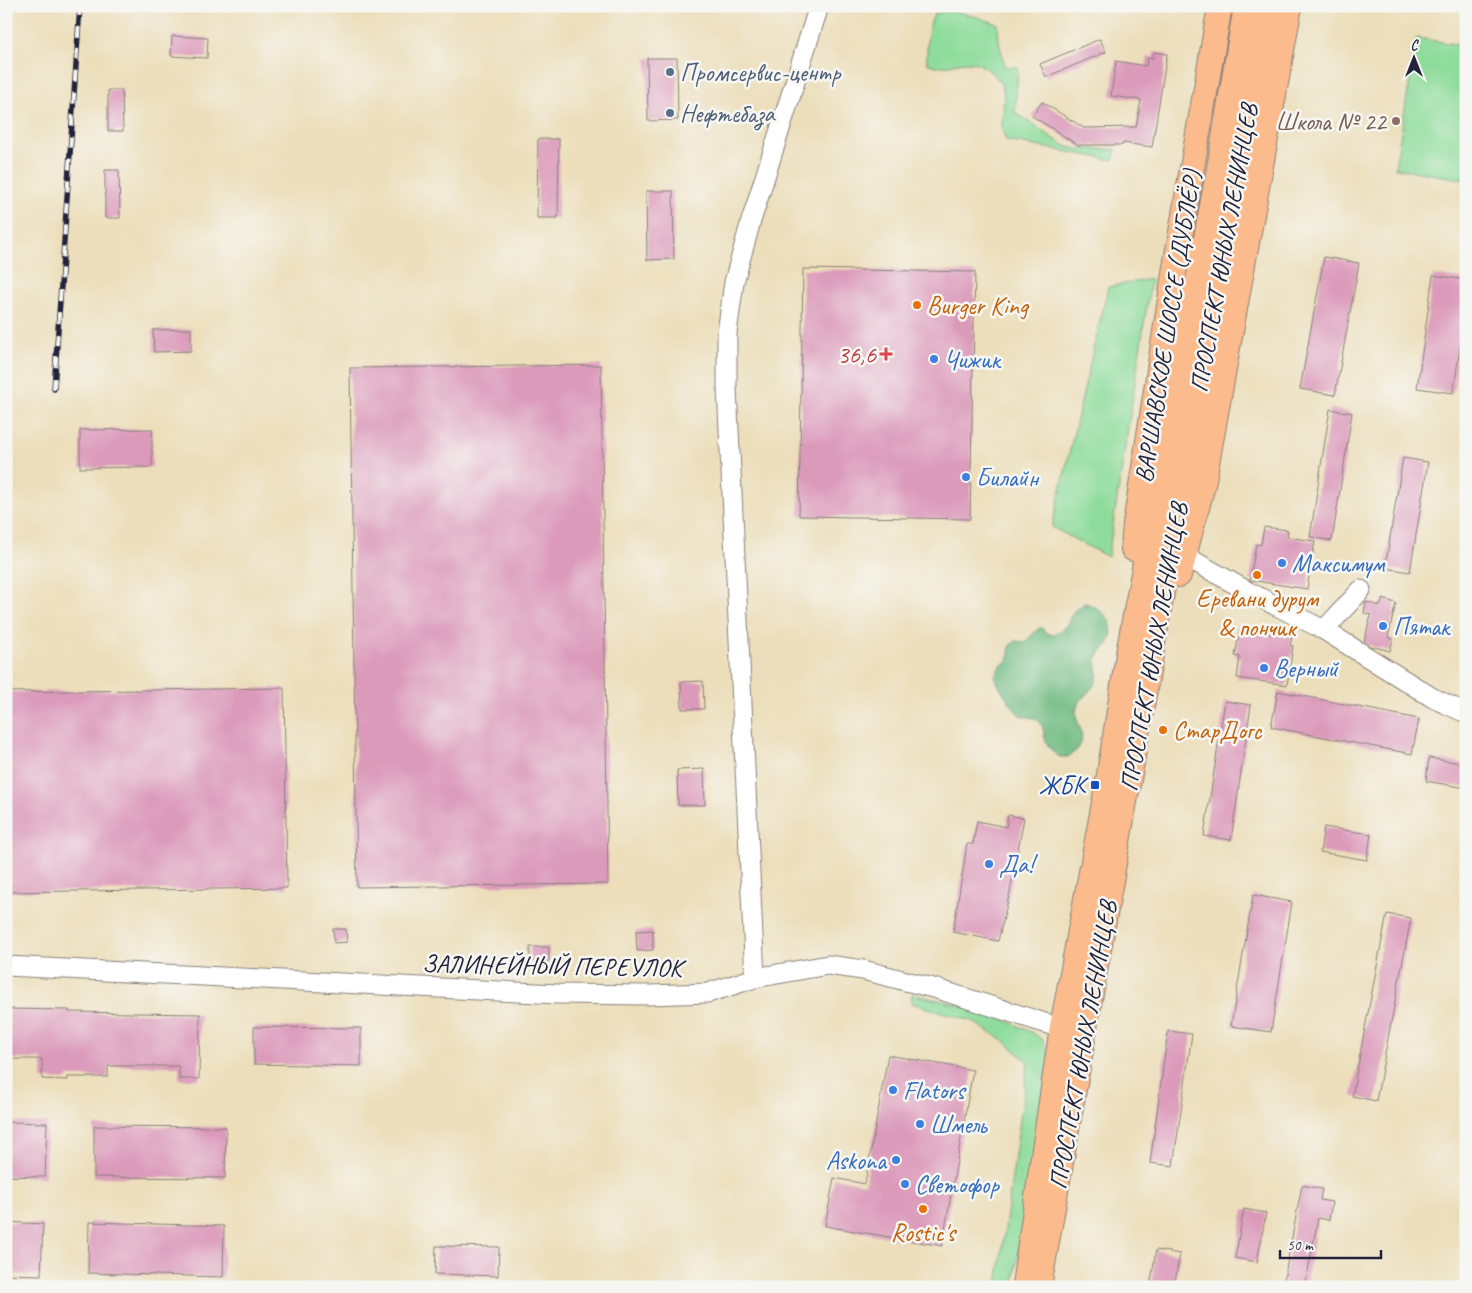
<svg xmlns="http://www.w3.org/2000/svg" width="1472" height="1293" font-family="Caveat,sans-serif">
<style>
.green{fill:#8edc9b;stroke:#587f6b}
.forest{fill:#72bc83;stroke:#4a6f5f}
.building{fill:#db9aba}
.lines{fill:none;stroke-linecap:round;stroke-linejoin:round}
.minor-casing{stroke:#87807a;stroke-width:21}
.major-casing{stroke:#87807a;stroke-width:26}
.minor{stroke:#fff;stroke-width:19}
.major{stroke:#fbbb8d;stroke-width:24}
.rail-casing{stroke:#22223b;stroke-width:5.5}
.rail{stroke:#f6f6f2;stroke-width:4;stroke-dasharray:11;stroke-linecap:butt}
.service-dot{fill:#5c6f8a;stroke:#f6f6f2;stroke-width:2}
.education-dot{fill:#8d6e63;stroke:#f6f6f2;stroke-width:2}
.food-dot{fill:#e8710a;stroke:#f6f6f2;stroke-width:2}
.health-dot{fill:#e0444e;stroke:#f6f6f2;stroke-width:2}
.shop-dot{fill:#3f7fe0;stroke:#f6f6f2;stroke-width:2}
.transit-dot{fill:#1a4fb4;stroke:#f6f6f2;stroke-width:2}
.labels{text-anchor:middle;stroke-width:5;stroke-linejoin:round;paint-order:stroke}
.service-label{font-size:25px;fill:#4e5e75;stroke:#f6f6f2;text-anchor:start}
.education-label{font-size:25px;fill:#785e54;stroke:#f6f6f2;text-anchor:end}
.street-label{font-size:25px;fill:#22223b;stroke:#f6f6f2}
.food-label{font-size:25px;fill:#c56008;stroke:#f6f6f2;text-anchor:start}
.health-label{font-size:25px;fill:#be3a42;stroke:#f6f6f2;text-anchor:end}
.shop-label{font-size:25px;fill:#366cbe;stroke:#f6f6f2;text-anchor:start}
.transit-label{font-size:25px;fill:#164399;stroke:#f6f6f2;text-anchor:end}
</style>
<rect width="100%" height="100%" fill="#f6f6f2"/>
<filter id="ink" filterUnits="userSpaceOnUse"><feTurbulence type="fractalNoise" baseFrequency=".02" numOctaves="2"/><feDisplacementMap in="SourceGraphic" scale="10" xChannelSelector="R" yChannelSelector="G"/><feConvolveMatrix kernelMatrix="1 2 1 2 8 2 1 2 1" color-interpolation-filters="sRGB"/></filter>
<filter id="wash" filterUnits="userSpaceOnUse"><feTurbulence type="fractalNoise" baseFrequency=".0096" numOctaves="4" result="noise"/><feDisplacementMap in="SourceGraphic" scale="20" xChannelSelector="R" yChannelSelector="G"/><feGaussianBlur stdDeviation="1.12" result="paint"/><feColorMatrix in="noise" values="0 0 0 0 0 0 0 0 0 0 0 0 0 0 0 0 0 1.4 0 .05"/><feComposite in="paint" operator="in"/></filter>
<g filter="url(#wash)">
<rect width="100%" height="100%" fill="#ecdeba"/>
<!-- green -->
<path class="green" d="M952,11L974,16L998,24L999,42L1005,67H1018L1015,113L1067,147L1078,149H1116L1113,160L1007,141C996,126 1007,107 1003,89C1000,77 981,61 968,62C951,62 944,71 927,63C927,46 926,29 935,13Z
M1417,38L1466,46V180L1395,168Z
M1151,279L1108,557L1052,527L1108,287Z
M912,994L986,1011L1031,1032L1042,1039L1052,1059L1013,1287L997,1286L1028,1062L1007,1043L972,1021L911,1003Z"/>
<!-- forest -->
<path class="forest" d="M1085,603C1103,608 1118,623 1109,642C1106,649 1100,651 1097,657C1094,663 1100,671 1097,679C1094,690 1081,696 1077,707C1072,721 1088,732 1079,747C1077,751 1071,754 1068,757H1060C1052,752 1046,745 1044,735C1044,732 1043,727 1041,724C1036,715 1028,719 1020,715C1015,712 996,682 994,676L1001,665L1008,661L1010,645L1016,641L1024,642C1031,638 1034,631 1041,627L1046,633L1054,635L1066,626L1073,612Z"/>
<g id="blocks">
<!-- building -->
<path class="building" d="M172,36L208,38L207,58L171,56Z
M1100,39L1106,52L1046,77L1040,64Z
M1154,52L1167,54L1152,147L1123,143V145H1078L1032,116L1042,102L1084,128L1136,127L1141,100L1111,96L1116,61L1146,66L1148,57L1153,58Z
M647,58H677L678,120L648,121Z
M108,90H122L123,131H108Z
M538,139H559L558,218H537Z
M105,170H119L120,218H105Z
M646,191H673L674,259L647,260Z
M1324,257L1359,263L1335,395L1300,389Z
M803,269L975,272L970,519L799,516Z
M1433,275L1466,280V311L1453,393L1417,388Z
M191,329V351L154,352L153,330Z
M601,365L608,884L357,887L350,368Z
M1330,409L1352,413L1332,541L1310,537Z
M152,429V467L80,468V430Z
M1403,458L1428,462L1410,572L1385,568Z
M1264,527L1288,530L1287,537L1315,541L1307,589L1250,580L1256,544L1261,545Z
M1383,599L1396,603L1388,637L1393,639L1390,651L1371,646L1364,642L1371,615L1364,613L1366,602L1380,606Z
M1240,630L1292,637L1290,646H1293L1287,685L1237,678L1240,657L1235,656Z
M703,681L704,709H682L681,682Z
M284,688L287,888L6,892V692Z
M1278,691L1419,719L1412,754L1271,727Z
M1225,701L1251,705L1231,840L1204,836Z
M1429,758L1466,764V788L1426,781Z
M704,769L705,805H678L677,770Z
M1008,815L1024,818L1010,892L998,941L953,932L967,844H973L977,821L1006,827Z
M1324,827L1371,834L1367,860L1320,852Z
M1253,895L1292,902L1271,1032L1231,1026Z
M1387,914L1411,918L1376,1101L1352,1096Z
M333,929H346L347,942L334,943Z
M653,930V950L637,951L636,931Z
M530,947H549V961H530Z
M6,1009L69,1010V1012L200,1014L199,1079H179V1066H108V1077H68V1080L42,1079V1059H6Z
M254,1027L361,1028V1066L254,1064Z
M1168,1031L1192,1034L1173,1166L1150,1163Z
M888,1055L973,1070L942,1246L825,1226L834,1178L865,1184Z
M6,1122L47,1123L45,1177L6,1176Z
M94,1126L226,1127L225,1178L94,1177Z
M1302,1185L1322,1189L1320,1200L1332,1202L1329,1220L1318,1218L1305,1287H1291L1283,1285Z
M1244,1209L1266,1213L1257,1262L1235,1258Z
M6,1222L43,1224L41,1275L6,1274Z
M89,1222L224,1226L223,1277L88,1273Z
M436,1246L499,1247L498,1276L435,1274Z
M1156,1250L1180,1254L1174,1287H1150Z"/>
</g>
</g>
<g filter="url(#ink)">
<use href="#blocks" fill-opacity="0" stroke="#87807a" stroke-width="1"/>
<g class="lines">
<!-- minor casing -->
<g class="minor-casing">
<path id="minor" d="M1185,556L1249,592L1324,630L1433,698L1466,713
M1324,630L1361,590
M6,966L558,994L649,995L708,993L755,978L828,965L863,970L937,989L1073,1032
M755,978L727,388V333L734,282L751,221L819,6"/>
</g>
<!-- major casing -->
<g class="major-casing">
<path id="major" d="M1133,549L1135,525L1175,267L1220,6
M1179,575L1203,485L1290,6
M1024,1285L1062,1027L1107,787L1129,648L1219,168L1246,6
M1039,1287L1266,6"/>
</g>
<!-- minor -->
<use href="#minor" class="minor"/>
<!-- major -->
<use href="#major" class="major"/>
<!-- rail casing -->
<g class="rail-casing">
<path id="rail" d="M54,389L80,6"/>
</g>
<!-- rail -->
<use href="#rail" class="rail"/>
</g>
</g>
<!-- markers -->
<g class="service-dot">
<circle cx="670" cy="72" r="5"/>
<circle cx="670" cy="113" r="5"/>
</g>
<circle class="education-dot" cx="1396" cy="121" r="5"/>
<g class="food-dot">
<circle cx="917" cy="305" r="5"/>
<circle cx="1257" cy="575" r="5"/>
<circle cx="1163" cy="730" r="5"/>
<circle cx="923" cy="1209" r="5"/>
</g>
<path class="health-dot" d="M883.5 346.5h5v5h5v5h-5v5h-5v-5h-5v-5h5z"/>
<g class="shop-dot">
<circle cx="934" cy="359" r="5"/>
<circle cx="966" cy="477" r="5"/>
<circle cx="1282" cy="563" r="5"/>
<circle cx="1383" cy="626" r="5"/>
<circle cx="1264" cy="668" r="5"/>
<circle cx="989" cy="864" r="5"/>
<circle cx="893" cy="1090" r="5"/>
<circle cx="920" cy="1124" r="5"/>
<circle cx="896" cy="1160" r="5"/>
<circle cx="905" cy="1184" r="5"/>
</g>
<rect class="transit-dot" x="1090" y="780" width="10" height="10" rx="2.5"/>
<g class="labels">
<!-- service labels -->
<g class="service-label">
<text x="680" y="81">Промсервис-центр</text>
<text x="680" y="122">Нефтебаза</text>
</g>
<!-- education labels -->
<g class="education-label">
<text x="1386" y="130">Школа № 22</text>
</g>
<!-- street labels -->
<g class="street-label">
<text transform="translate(1223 248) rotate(-80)" y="9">ПРОСПЕКТ ЮНЫХ ЛЕНИНЦЕВ</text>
<text transform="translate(1167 326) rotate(-81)" y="9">ВАРШАВСКОЕ ШОССЕ (ДУБЛЁР)</text>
<text transform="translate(1153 647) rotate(-80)" y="9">ПРОСПЕКТ ЮНЫХ ЛЕНИНЦЕВ</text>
<text transform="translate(552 965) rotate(1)" y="9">ЗАЛИНЕЙНЫЙ ПЕРЕУЛОК</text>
<text transform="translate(1082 1045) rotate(-80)" y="9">ПРОСПЕКТ ЮНЫХ ЛЕНИНЦЕВ</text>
</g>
<!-- food labels -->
<g class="food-label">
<text x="927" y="314">Burger King</text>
<text x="1257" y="607" text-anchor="middle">Еревани дурум<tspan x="1257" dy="29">&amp; пончик</tspan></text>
<text x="1173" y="739">СтарДогс</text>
<text x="923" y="1241" text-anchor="middle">Rostic's</text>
</g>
<!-- health labels -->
<g class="health-label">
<text x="876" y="363">36,6</text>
</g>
<!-- shop labels -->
<g class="shop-label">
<text x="944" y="368">Чижик</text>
<text x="976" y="486">Билайн</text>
<text x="1292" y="572">Максимум</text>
<text x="1393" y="635">Пятак</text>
<text x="1274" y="677">Верный</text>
<text x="999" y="873">Да!</text>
<text x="903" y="1099">Flators</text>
<text x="930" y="1133">Шмель</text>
<text x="886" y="1169" text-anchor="end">Askona</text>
<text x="915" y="1193">Светофор</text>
</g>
<!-- transit labels -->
<g class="transit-label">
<text x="1085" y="794">ЖБК</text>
</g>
</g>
<!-- margin -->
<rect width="1472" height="1293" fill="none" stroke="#f6f6f2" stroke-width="25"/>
<!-- north arrow -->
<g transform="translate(1414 58)" stroke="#f6f6f2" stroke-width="4" paint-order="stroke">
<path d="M0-4L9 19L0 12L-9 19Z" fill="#22223b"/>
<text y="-8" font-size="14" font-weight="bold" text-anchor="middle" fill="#22223b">С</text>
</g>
<!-- scale -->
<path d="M1280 1250v8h101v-8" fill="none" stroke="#22223b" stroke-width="2.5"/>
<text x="1287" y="1250" font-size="15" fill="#22223b" stroke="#f6f6f2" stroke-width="4" paint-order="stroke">50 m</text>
</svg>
